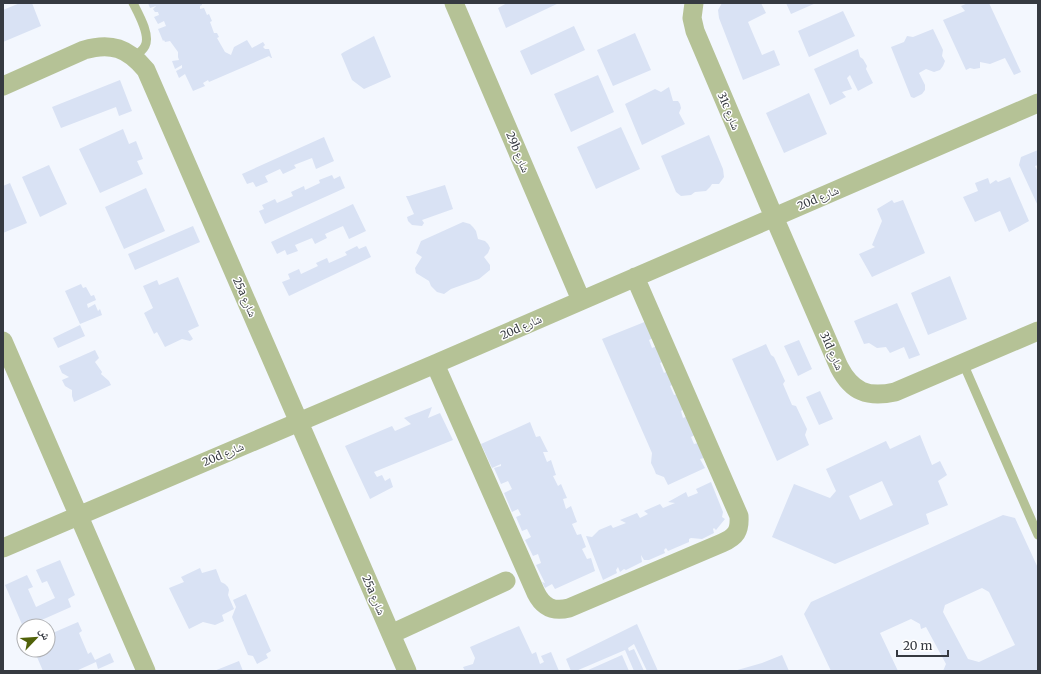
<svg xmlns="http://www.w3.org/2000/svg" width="1041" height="674" font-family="Merriweather,'Noto Naskh Arabic',serif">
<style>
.building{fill:#d9e2f4;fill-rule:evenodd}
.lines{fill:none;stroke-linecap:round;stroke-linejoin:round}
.lane{stroke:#b5c296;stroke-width:9}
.street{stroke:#b5c296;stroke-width:19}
.labels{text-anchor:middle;stroke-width:3;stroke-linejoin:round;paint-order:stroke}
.street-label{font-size:11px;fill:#363a41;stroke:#fff}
</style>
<rect width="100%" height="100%" fill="#f3f7fe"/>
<!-- building -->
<path class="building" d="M20,3H32L41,26L3,42V10Z
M148,3H202V5L200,6V9L204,8L207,15L209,14L212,21L210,22L214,33H217L219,37L217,38L225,52L231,55L234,47L247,40L252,48L263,42L265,45L263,47L265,49H269L272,58H271L269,56L209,82L208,80L203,83L205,86L193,91L185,74L179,78L176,71L182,68V65L175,69L172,61L179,60L178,57V52L170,41L165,42L164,40L163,41L158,29L166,26L164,21L158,24L154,17L159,15L158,12H155L153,9L156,6L150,8Z
M507,3H559L506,28L498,8Z
M722,3H761L766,13L748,22L762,55L774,50L780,65L743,80L719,18L718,10Z
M786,3H816L791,14Z
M968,3H989L1021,72L1014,75L1005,58L990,64L980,62V68L974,69L970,68L966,70L943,20L965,11L961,6Z
M843,11L855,36L809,57L798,31Z
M574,26L585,50L531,75L520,51Z
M933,29L943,50L942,56L945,61L943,66L940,70L934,72L926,69L919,73L925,85V90L922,94L914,98L911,97L891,47L904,42L907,36L913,37Z
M635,33L651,70L613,86L597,50Z
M374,36L391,77L364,89L352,80L341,54L344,52Z
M858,49L860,57L863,59L867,66L866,69L873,83L858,91L850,75L847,78L852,89L842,92L846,97L830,105L814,69Z
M598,75L614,112L571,132L554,94Z
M120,80L132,111L119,116L116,107L61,128L52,107Z
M669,87L673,101H678L680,104L681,108L679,113L685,124L642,145L625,104L655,89L661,92Z
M809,93L827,134L784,153L766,113Z
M621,127L640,169L596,189L577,147Z
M123,129L129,144L136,141L143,159L137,161L143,174L100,193L79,149Z
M709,135L723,169L724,177L719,184H712L710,187L706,191L695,192L691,195L681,196L676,192L661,156Z
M324,137L334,161L316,169L312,158L294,165L296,168L283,174L280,169L265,176L268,182L256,187L253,182L247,184L242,174Z
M1038,150V165L1035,166L1038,172V206L1019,165L1021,157Z
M49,165L67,204L40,217L22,177Z
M332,175L334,179L340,176L345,188L265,224L259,211L264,209L262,205L275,199L277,203L293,196L291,192L304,186L305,190L320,183L319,180Z
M1010,177L1029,221L1009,232L1000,211L975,222L963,197L978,191L975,183L988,178L990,184L996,180L998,182Z
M10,183L27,223L3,233V186Z
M445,185L453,209L422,220L424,223L422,226L412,225L408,221L407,217L414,214L406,196H409Z
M146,188L165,231L124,249L105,207Z
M892,200L894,203L903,200L925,253L872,277L859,254L875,247L872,245L882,221L877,209Z
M353,204L366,231L349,239L343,226L325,234L327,238L315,244L312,238L295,245L298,251L287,255L285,250L277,254L271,242Z
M463,222L470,224L473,227L476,231L478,239L485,241L488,244L490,248L488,253L484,257L490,265V270L479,279L451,289L444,294L437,292L431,286L429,281L416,273L415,268L422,257L416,253L421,241Z
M193,226L200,242L135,270L128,254Z
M357,246L359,249L366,246L371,257L289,296L282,282L290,279L288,274L299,269L301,274L318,266L316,263L327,258L329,263L347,255L345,252Z
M950,276L967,319L928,335L911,293Z
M178,277L199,326L188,331L193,339L190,341L182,339L165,347L157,332L154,334L144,313L153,308L143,286L157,280L159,285Z
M81,284L83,288L86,287L91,296L94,295L96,300L87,304L88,308L95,304L98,311L100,309L102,315L80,324L65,291Z
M897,303L920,355L909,359L904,347L890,353L886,347L877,348L869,343L864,344L854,321Z
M647,321L653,338L649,340L652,348L657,346L663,362L660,363L664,373L668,371L675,384L670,386L674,395L678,394L684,409L681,411L683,418L688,416L695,435L691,437L694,444L698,443L704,458L700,459L705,468L668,485L664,477L656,474L654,469L651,463L652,453L602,339Z
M80,325L85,336L58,348L53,338Z
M799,340L812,369L798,376L784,346Z
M766,344L771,355L774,357L785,381L783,384L792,405L796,406L807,429L805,435L809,445L777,461L732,359Z
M95,350L99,358L95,362L102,372L101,374L109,381L111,385L74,402L72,396V390L70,389L65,386L62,380L69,377L62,373L59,366Z
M820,391L833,419L819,425L806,397Z
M432,407L428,418L440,413L453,440L374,472L377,477L382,475L385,481L390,478L393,487L370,499L345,446L392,426L395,431L411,424L404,418Z
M530,422L536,437L540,436L548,452H543L547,462L551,460L556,475L553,476L558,486L561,484L567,498L563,499L566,509L571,506L577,522L572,524L577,535L581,534L586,547L582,549L587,559L591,558L595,571L555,589L552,584L545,588L542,582L545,583L536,565L541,563L538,554L533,556L525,540L531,537L527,529L522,531L516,517L521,515L518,509L512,512L504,493L512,489L508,481L501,484L494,468L501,466V464L492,468L481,444Z
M920,435L932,465L940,461L947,475L938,481L948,505L926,514L929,524L835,564L772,537L794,484L830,498L836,491L826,469L886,441L890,449ZM882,481L893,505L860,520L849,496Z
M711,482L723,512L722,517L725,519L716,530L714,528L713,529L714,533L702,539L691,538L689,539V542L668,551L666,548L664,550L665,553L649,560H644L641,555L642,562L626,570L624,569L620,572L618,567L616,570L617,573L603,580L586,536L592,537L599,530L611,525L613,528L626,523L620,520L637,513L640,518L648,514L644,511L660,504L663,508L675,503L668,502L686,492L688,497L698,493L696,489Z
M1003,515L1015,518L1038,568V671H943L946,664L926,627L921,629L920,624L911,619L880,633L898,671H831L804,614L811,602ZM982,588L989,592L1015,645L979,662L968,659L943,612L945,605Z
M60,560L75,595L68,599L71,607L28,626H24V629L5,585L27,575L33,587L28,589L36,607L55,598L47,581L42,583L36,570Z
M200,568L202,573L216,569L221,582L225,584L228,587L229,590L228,595L234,609L222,615L224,621L215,625L203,622L189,629L169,588L184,582L181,577Z
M246,594L271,651L266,654L268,658L257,664L253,656L248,655L232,617L236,607L233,600Z
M78,622L82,631L79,633L88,654L91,652L95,660L110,653L114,662L98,669L96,662L76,671H43L34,650H48V635Z
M637,624L658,671H647L634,644L628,648L629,651L634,649L644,671H634L625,650L576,671H571L566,659Z
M519,626L532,654L536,652L540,664L544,662L541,656L551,652L559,671H465L463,667L473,664L475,658L470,647Z
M622,655L629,671H586Z
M782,655L789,671H734L762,663Z
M239,661L243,671H214Z"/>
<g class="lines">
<!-- lane -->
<path class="lane" d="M133,3C138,13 151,35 145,46C143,50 138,54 134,57
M963,363L1038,535"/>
<!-- street -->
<path class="street" d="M454,3L581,300
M694,3L692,18L695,31L774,217L839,367C852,392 868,398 895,392L1038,331
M3,86L84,50C111,42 128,48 146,70L407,671
M3,341L146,671
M435,364L536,593C543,607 553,612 569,608L722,543C736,537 740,531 739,516L635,277
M3,548L435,364L1038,103
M391,634L506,581"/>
</g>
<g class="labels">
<!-- street labels -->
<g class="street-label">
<text transform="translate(729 111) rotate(67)" y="4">31c شارع</text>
<text transform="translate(518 152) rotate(67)" y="4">29b شارع</text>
<text transform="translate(818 198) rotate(-23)" y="4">20d شارع</text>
<text transform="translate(245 297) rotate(66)" y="4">25a شارع</text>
<text transform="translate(521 327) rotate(-24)" y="4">20d شارع</text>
<text transform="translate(832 351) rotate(66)" y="4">31d شارع</text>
<text transform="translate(223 454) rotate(-23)" y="4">20d شارع</text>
<text transform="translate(374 595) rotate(67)" y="4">25a شارع</text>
</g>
</g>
<!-- border -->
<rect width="1041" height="674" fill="none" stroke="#363a41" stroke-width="8"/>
<!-- north arrow -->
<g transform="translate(36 638) rotate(65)"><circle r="19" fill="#ffffff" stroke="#afb0b3"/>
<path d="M0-3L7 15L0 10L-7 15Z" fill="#516209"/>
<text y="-6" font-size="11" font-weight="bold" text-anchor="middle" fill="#363a41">ش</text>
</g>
<!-- scale -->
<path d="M897 650v6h51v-6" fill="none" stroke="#363a41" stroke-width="2"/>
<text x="903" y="650" font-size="12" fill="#363a41" stroke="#ffffff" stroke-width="3" paint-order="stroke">20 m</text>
</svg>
